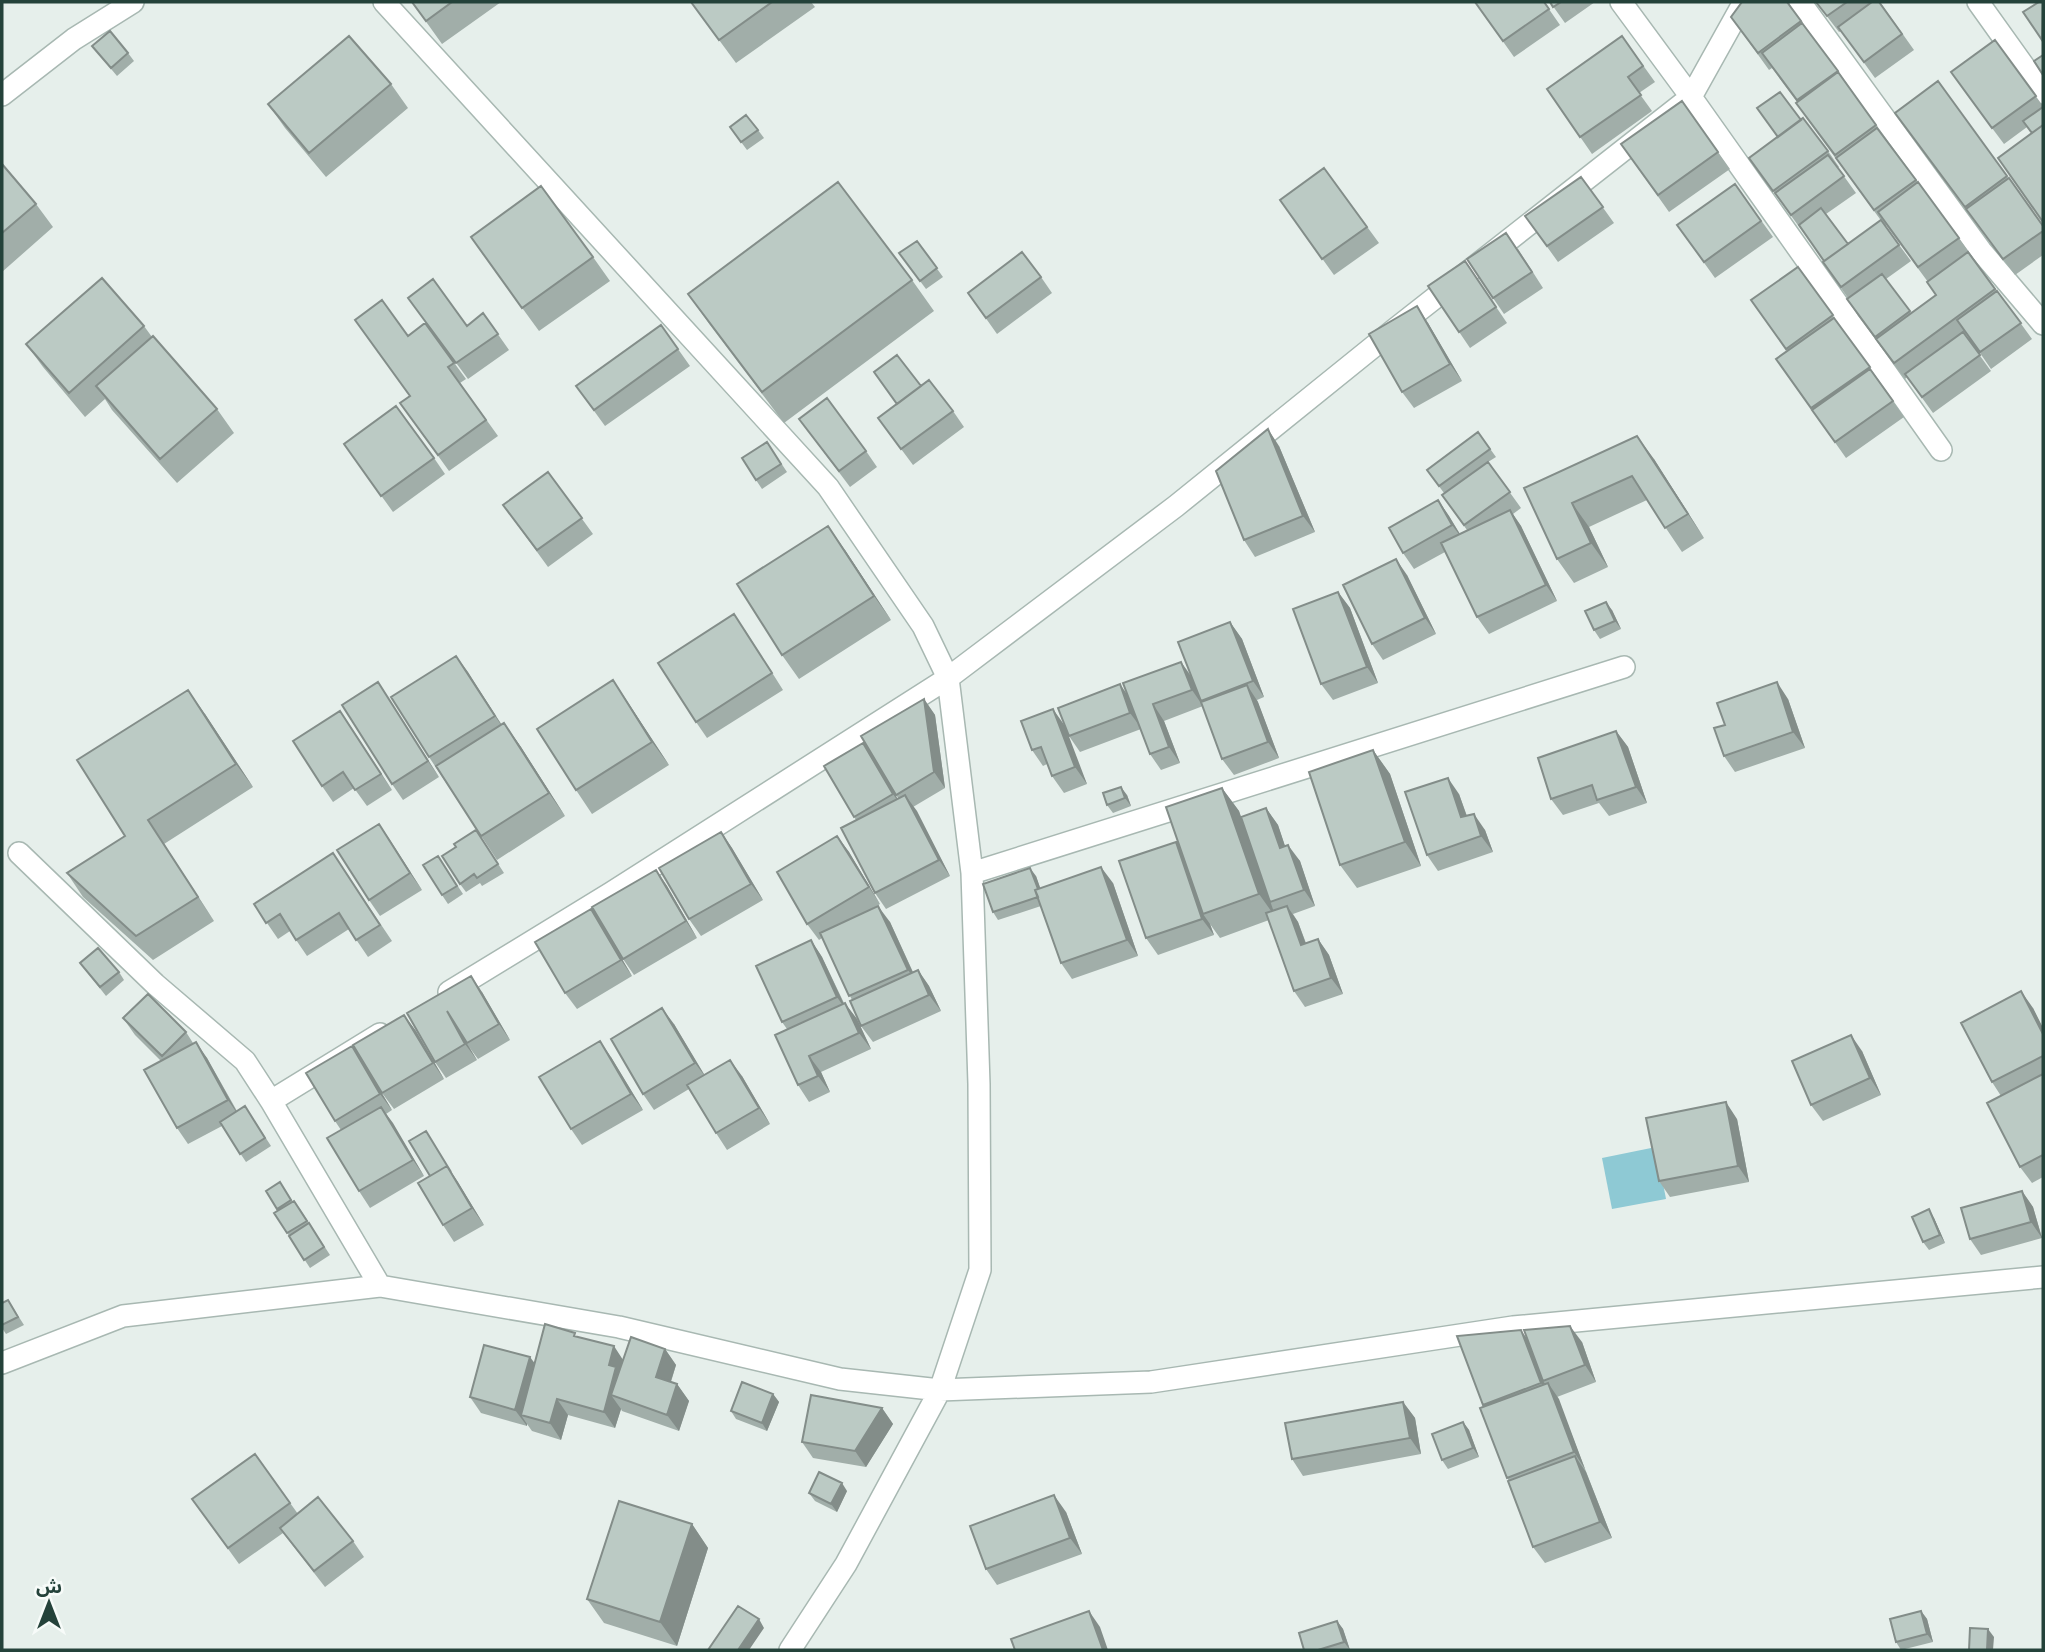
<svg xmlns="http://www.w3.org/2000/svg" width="2045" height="1652" font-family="'Source Sans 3','Noto Sans Arabic',sans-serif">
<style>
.water{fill:#8ec9d4}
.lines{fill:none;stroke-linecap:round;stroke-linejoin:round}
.minor-casing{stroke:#a8b8b2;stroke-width:24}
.minor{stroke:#fff;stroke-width:21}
.wall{fill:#a1aea9;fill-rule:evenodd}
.shaded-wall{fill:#838d89}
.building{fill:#bbcac4;stroke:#838d89;stroke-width:2}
</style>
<rect width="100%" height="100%" fill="#e6efeb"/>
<!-- water -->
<path class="water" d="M1656,1147L1666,1199L1612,1209L1602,1158Z"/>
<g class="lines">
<!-- minor casing -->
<g class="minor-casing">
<path id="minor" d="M384,2L828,487L923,626L948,678L972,873L979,1084L980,1270L940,1390L846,1564L790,1650
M1621,2L1691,97L1941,450
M1800,2L1981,251L2043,324
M1978,2L2043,93
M2,95L74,39L133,2
M19,853L155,984L245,1061L271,1101L380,1286
M972,873L1624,667
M449,992L611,893L948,678L1176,506L1394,330L1691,97L1744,2
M271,1101L380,1034
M2,1363L123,1316L380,1286L619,1327L840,1379L940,1390L1151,1382L1513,1327L2043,1277"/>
</g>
<!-- minor -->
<use href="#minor" class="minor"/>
</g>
<!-- wall -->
<path class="wall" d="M412,2H501L442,44Z
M691,2H811L815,7L736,63Z
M1475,2H1544L1560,25L1514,57Z
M1550,2H1595L1565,23Z
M1787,2L1838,71L1887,141L1959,238L2032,339L1991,369L1967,334L1965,335L1991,371L1933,413L1907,377L1905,379L1858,316L1847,299L1848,298L1823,262L1824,261L1749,158L1801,120L1828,151L1839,167L1838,168L1856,193L1826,214L1848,244L1885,226L1807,119L1797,102L1772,68L1769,70L1731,17ZM1886,225L1928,282L1936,295L1911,313L1886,279L1911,261L1885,226Z
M1816,2H1880L1914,50L1875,78L1841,31L1839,32Z
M1622,36L1655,82L1639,93L1652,111L1592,154L1547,89Z
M1995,40L2043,106V222L2032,133L2027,127L2004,144L1962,88Z
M92,46L128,53L134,61L117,76Z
M1938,81L2043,226V255L2015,275L1895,113Z
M391,84L408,108L326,177L285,128L268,104Z
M1682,101L1730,169L1669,212L1621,144Z
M730,127L758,130L764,138L747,150Z
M2,164L36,204L53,227L2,272Z
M1324,168L1379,243L1334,275L1280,200Z
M1581,177L1614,223L1558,262L1525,216Z
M1735,184L1773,237L1715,278L1677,225Z
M917,241L943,277L926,289L899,253Z
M1518,249L1543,288L1504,314L1493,298Z
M593,257L610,281L539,331L488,261Z
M1465,261L1507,323L1470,348L1428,286Z
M1798,267L1904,417L1846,458L1776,359L1787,351L1751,300Z
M1041,277L1052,293L997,334L968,293Z
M912,280L934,311L784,423L710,325L688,294Z
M483,313L509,350L468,379L420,314L467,326Z
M425,323L466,379L460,383L498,436L449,471L400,403L410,396L408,336Z
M1428,323L1462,381L1414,408L1402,392Z
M661,325L690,366L605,426L576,386Z
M144,326L152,337L217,409L234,433L177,483L112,410L105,399L85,417L43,367L26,344Z
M921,386L953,411L964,427L913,465L878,418Z
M799,419L866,451L877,467L850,487Z
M1478,432L1496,457L1488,462L1521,508L1513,514L1521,526L1557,601L1489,634L1477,617L1445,552L1414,569L1403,553L1438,500L1449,516L1460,534L1467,530L1442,495L1444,493L1427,470Z
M767,442L787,472L762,489L756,480Z
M344,444L434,458L445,474L393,512Z
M1279,446L1315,532L1255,557L1244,540Z
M1654,459L1704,538L1682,552L1647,500L1589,527L1608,567L1574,583L1557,559L1524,488Z
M548,472L593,534L548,567L503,505Z
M845,550L891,620L799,679L782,655Z
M1407,575L1436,634L1383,660L1372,644Z
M1338,592L1350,608L1378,683L1333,700L1321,684Z
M1612,610L1621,629L1600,639L1594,630Z
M1230,622L1242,639L1264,697L1257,700L1279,758L1234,775L1222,759L1203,706L1164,721L1180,763L1161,770L1150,754L1141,729L1080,752L1069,736L1181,662L1192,677Z
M745,630L783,690L707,738L696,722Z
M456,656L502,725L504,723L521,747L565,816L497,860L429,757Z
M613,680L669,765L592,814L576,790Z
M389,699L439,777L403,800L392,784Z
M924,699L935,715L945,788L913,807L950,876L886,909L875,893L856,820L824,766L863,743L874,759L898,799H899L896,795Z
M1788,699L1805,748L1735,772L1724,756L1725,725Z
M1053,709L1087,784L1064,793L1052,776L1047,764L1043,766L1032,750Z
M340,711L392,790L367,806L354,788L333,802L322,786Z
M205,714L253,787L164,844L214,921L153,960L83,897L67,873L125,836Z
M1616,731L1628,747L1647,803L1609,816L1599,803L1563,815L1551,799Z
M1373,750L1390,774L1421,866L1357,888L1340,865Z
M1222,788L1239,811L1241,817L1266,808L1278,825L1285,846L1300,861L1315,906L1293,914L1298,922L1306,943L1318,939L1329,955L1343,994L1305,1007L1294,991L1269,920L1220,938L1210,924L1214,935L1158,955L1146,938L1176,842L1180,847Z
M1459,794L1467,816L1485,830L1493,852L1438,871L1427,855Z
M1127,795L1131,806L1113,813L1107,805Z
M379,824L422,890L380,916L369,900Z
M721,832L732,848L763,900L701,936L689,919Z
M837,836L849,852L880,904L871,909L890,922L913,972L918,970L929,986L941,1011L873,1042L861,1026L852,1000L822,938L819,940L807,924Z
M482,839L504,873L482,886L480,883L466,892L460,884Z
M333,853L392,941L368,957L349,929L307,956L290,931L278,939L254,904Z
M438,856L463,894L448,904L442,895Z
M656,870L667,886L697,938L634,975L623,959Z
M1036,876L1040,888L1113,883L1138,956L1072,979L1061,963L1041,906L998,920L993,912Z
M591,909L602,925L632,976L577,1009L565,993Z
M811,940L822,957L844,1003L857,1019L871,1049L821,1072L830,1092L809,1102L798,1085L787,1029L782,1022Z
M80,963L119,972L124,980L106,996Z
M482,992L510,1040L478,1059L469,1047L477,1060L446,1078L435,1062Z
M2033,1008L2043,1028V1177L2032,1183L2020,1167L2001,1096L1992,1082Z
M404,1015L416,1031L444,1079L394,1109L382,1093Z
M123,1018L186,1032L193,1043L207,1058L237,1111L245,1106L271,1146L246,1162L222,1126L188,1144L177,1128L161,1061L135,1035Z
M674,1024L704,1075L742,1076L770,1124L727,1150L716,1133L689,1089L654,1110L643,1094Z
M352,1046L363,1062L392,1110L386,1114L424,1176L370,1208L359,1191L341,1130L335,1121Z
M1862,1051L1881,1095L1823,1121L1811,1105Z
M611,1057L643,1110L582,1145L571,1129Z
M1737,1119L1749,1182L1670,1197L1659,1181Z
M426,1131L484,1225L454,1242L443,1225L430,1176Z
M280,1182L293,1202L300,1209L330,1255L310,1268L274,1213L278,1211L266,1191Z
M2022,1191L2033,1207L2042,1238L1981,1255L1970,1239Z
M1934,1218L1945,1243L1929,1250L1923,1242Z
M8,1300L24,1325L6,1334L2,1328V1303Z
M578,1337L623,1360L665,1349L676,1365L671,1382L677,1384L689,1401L679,1431L622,1411L621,1409L615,1428L568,1415L561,1440L532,1431L527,1424V1426L481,1413L470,1397L535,1363Z
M1527,1338L1582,1342L1596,1382L1557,1397L1612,1538L1545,1563L1533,1547L1509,1481L1507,1478L1483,1405Z
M773,1394L779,1402L767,1431L736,1419L731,1411Z
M1403,1402L1415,1418L1421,1454L1303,1476L1292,1459Z
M882,1408L893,1424L866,1467L813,1458L802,1442Z
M1463,1422L1469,1430L1479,1457L1448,1469L1442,1460Z
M255,1454L298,1514L353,1541L364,1557L325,1587L283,1533L239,1564L192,1499Z
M847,1491L837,1512L815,1501L809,1493Z
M1066,1512L1082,1554L997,1585L986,1569Z
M692,1524L708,1548L677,1646L604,1623L587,1599Z
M1921,1611L1927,1619L1933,1642L1901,1650L1896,1642Z
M1337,1621L1343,1629L1350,1650H1304Z"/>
<!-- shaded-wall -->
<path class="shaded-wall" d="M1417,306L1428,323L1462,381L1450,364Z
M1268,429L1279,446L1315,532L1303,516Z
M1637,436L1654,459L1704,538L1688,514Z
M1438,500L1449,516L1464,541L1452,525Z
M1572,503L1589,527L1608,567L1591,543Z
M1510,510L1521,526L1557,601L1546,585Z
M828,526L845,550L891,620L874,596Z
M1396,559L1407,575L1436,634L1425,618Z
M1338,592L1350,608L1378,683L1367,667Z
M1606,602L1612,610L1621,629L1615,621Z
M1230,622L1242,639L1264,697L1253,681Z
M456,656L468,672L506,732L495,716Z
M1181,662L1192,678L1203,706L1192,690Z
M613,680L629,704L669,765L652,742Z
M378,682L389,699L439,777L428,761Z
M1777,682L1788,699L1805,748L1793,732Z
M1120,684L1131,700L1142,729L1130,713Z
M1247,685L1258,702L1279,758L1268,742Z
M188,690L205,714L253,787L236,764Z
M924,699L935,715L945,788L934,772Z
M1153,704L1164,721L1180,763L1169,747Z
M1053,709L1065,726L1087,784L1075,767Z
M340,711L351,727L392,790L381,774Z
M504,723L521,747L565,816L549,793Z
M1616,731L1628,747L1647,803L1636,787Z
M863,743L874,759L904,810L893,794Z
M1373,750L1390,774L1421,866L1405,842Z
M1448,778L1459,794L1473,834L1461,817Z
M1121,787L1127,795L1131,806L1125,798Z
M1222,788L1239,811L1276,918L1259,894Z
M905,795L917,811L950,876L939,860Z
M1266,808L1278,825L1291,864L1280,848Z
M1474,814L1485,830L1493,852L1481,836Z
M148,820L164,844L214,921L198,897Z
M379,824L390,840L422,890L410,873Z
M721,832L732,848L763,900L751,884Z
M837,836L849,852L880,904L869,887Z
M1176,842L1187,858L1203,914L1210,924L1214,935L1202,919Z
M1288,845L1300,861L1315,906L1304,890Z
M1101,867L1113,883L1138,956L1127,940Z
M1030,868L1036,876L1046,904L1040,896Z
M656,870L667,886L697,938L686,921Z
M878,906L890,922L919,986L908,970Z
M1287,906L1298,922L1312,961L1301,945Z
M591,909L602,925L632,976L621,960Z
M1318,939L1329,955L1343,994L1331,978Z
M811,940L822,957L848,1013L837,997Z
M918,970L929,986L941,1011L929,995Z
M471,976L482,992L510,1040L499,1024Z
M2021,991L2033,1008L2043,1028V1034Z
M845,1003L857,1019L871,1049L859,1033Z
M662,1008L674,1024L707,1079L695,1063Z
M447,1011L469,1047L477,1060L465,1044Z
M404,1015L416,1031L444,1079L433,1063Z
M1851,1035L1862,1051L1881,1095L1870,1078Z
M600,1041L611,1057L643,1110L631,1094Z
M196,1042L207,1058L239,1116L228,1100Z
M352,1046L363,1062L392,1110L380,1094Z
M809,1056L821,1072L830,1092L818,1076Z
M730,1060L742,1076L770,1124L759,1108Z
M1726,1102L1737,1119L1749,1182L1738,1166Z
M381,1107L393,1123L424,1176L413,1160Z
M447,1166L458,1182L484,1225L472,1208Z
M2022,1191L2033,1207L2042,1238L2031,1222Z
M1929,1209L1934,1218L1945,1243L1940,1235Z
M1570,1326L1582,1342L1596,1382L1585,1365Z
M1521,1330L1532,1346L1543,1381L1549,1389L1553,1399L1541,1383Z
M614,1346L625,1363L611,1395L621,1409L615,1428L604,1412L609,1365Z
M665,1349L676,1365L667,1393L656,1377Z
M530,1357L542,1373L521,1415L527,1424V1426L515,1410Z
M1548,1383L1559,1399L1585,1469L1574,1452Z
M677,1384L689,1401L679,1431L667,1415Z
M773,1394L779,1402L767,1431L762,1423Z
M557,1399L568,1415L561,1440L550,1423Z
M1403,1402L1415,1418L1421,1454L1410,1438Z
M882,1408L893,1424L866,1467L855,1451Z
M1463,1422L1469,1430L1479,1457L1473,1448Z
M1575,1456L1586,1472L1612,1538L1600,1522Z
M842,1483L847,1491L837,1512L831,1504Z
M1054,1495L1066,1512L1082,1554L1070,1538Z
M692,1524L708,1548L677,1646L660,1622Z
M1089,1611L1100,1627L1108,1650H1103Z
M1921,1611L1927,1619L1933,1642L1927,1634Z
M759,1619L764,1628L749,1650H738Z
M1337,1621L1343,1629L1350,1650L1344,1642Z
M1988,1629L1994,1637L1993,1650H1987Z"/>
<!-- building -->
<path class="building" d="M412,2H452L426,21Z
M691,2H772L719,40Z
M1475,2H1544L1549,9L1503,41Z
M1550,2H1561L1553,7Z
M1742,2H1787L1801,21L1758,53L1731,17Z
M1816,2H1847L1827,16Z
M1872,2H1879L1902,34L1864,62L1838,27Z
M2039,2H2043L2042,40L2023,12Z
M1802,23L1838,71L1797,100L1762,53Z
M110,31L128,53L111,68L92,46Z
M349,36L391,84L309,153L268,104Z
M1622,36L1643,66L1628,77L1641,95L1580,137L1547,89Z
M1995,40L2036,96L1992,128L1951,72Z
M2043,55V75L2034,61Z
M1838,72L1876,125L1835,155L1796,103Z
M1938,81L2007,176L1965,207L1895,113Z
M1780,92L1801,120L1778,137L1757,108Z
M1682,101L1718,152L1658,195L1621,144Z
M2043,107V125L2032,133L2023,121Z
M746,115L758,130L741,142L730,127Z
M1803,118L1828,151L1773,191L1749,158Z
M2043,125V222L1998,158Z
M1877,128L1916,180L1874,210L1836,158Z
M1828,155L1844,176L1791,215L1775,193Z
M2,164L36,204L2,233Z
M1324,168L1367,227L1322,259L1280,200Z
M1581,177L1603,207L1547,246L1525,216Z
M2009,178L2043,226V231L2003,259L1966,209Z
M838,182L912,280L762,392L688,294Z
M1918,182L1959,238L1918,267L1878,212Z
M1735,184L1761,221L1704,262L1677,225Z
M541,186L593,257L522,308L471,237Z
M1821,208L1848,244L1824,261L1799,225Z
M1881,220L1899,245L1841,287L1823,262Z
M1506,233L1532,272L1493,298L1467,259Z
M917,241L937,268L920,281L899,253Z
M1022,252L1041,277L986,318L968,293Z
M1968,252L1995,289L1894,363L1876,339L1936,295L1927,282Z
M1465,261L1496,307L1459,332L1428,286Z
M1798,267L1833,315L1786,349L1751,300Z
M1882,274L1910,311L1875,337L1847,299Z
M102,278L144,326L69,393L26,344Z
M433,279L467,326L483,313L498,334L456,363L408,298Z
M1997,291L2021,323L1980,352L1957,320Z
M382,300L408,336L425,323L454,363L448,367L486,420L438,455L400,403L410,396L355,320Z
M1417,306L1450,364L1402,392L1369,334Z
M1834,318L1870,367L1811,408L1776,359Z
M661,325L678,349L594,410L576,386Z
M1963,332L1980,355L1922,397L1905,374Z
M153,336L217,409L160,459L96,386Z
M897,355L921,386L897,404L874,372Z
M1870,369L1893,401L1835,442L1812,410Z
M929,380L953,411L901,449L878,418Z
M827,398L866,451L839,471L799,419Z
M396,406L434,458L381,496L344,444Z
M1268,429L1303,516L1244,540L1216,471Z
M1478,432L1490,449L1439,486L1427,470Z
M1637,436L1688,514L1665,528L1632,476L1572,503L1591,543L1557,559L1524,488Z
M767,442L781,464L756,480L742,458Z
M1488,462L1510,492L1464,525L1442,495Z
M548,472L582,518L537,550L503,505Z
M1438,500L1452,525L1403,553L1389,528Z
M1510,510L1546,585L1477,617L1441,543Z
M828,526L874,596L782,655L737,584Z
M1396,559L1425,618L1372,644L1343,585Z
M1338,592L1367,667L1321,684L1293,609Z
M1606,602L1615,621L1594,630L1585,611Z
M734,614L772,673L696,722L658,663Z
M1230,622L1253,681L1201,701L1178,642Z
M456,656L495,716L429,757L391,697Z
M1181,662L1192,690L1153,704L1169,747L1150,754L1123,683Z
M613,680L652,742L576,790L537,729Z
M378,682L428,761L392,784L342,705Z
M1777,682L1793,732L1724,756L1714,728L1725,725L1717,703Z
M1120,684L1130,713L1069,736L1058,708Z
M1247,685L1268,742L1222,759L1201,702Z
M188,690L236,764L148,820L198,897L136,936L67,873L125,836L77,760Z
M924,699L934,772L896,795L861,736Z
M1053,709L1075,767L1052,776L1041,747L1032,750L1021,721Z
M340,711L381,774L355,790L343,772L322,786L293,741Z
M504,723L549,793L481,836L436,766Z
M1616,731L1636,787L1597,800L1592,785L1551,799L1538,758Z
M863,743L893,794L854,817L824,766Z
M1373,750L1405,842L1340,865L1309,772Z
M1448,778L1461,817L1474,814L1481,836L1427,855L1405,792Z
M1121,787L1125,798L1107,805L1103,793Z
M1222,788L1259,894L1203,914L1166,807Z
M905,795L939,860L875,893L841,828Z
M1266,808L1280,848L1288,845L1304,890L1270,902L1241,817Z
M379,824L410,873L369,900L337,850Z
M476,830L498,864L477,878L474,874L460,884L442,856L456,847L454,844Z
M721,832L751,884L689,919L659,868Z
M837,836L869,887L807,924L777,872Z
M1176,842L1202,919L1146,938L1119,861Z
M333,853L380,925L356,940L339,913L296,940L280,914L266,923L254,904Z
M438,856L457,886L442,895L423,865Z
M1101,867L1127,940L1061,963L1035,890Z
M1030,868L1038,889L1035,890L1038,897L993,912L983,884Z
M656,870L686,921L623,959L592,907Z
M878,906L908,970L849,996L820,933Z
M1287,906L1301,945L1318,939L1331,978L1294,991L1266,913Z
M591,909L621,960L565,993L535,942Z
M811,940L837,997L782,1022L756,966Z
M98,948L119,972L100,987L80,963Z
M918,970L929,995L861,1026L850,1001Z
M471,976L499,1024L467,1043L447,1011L465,1044L435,1062L407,1013Z
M2021,991L2043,1034V1056L1992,1082L1961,1023Z
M148,994L186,1032L162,1056L123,1018Z
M845,1003L859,1033L809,1056L818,1076L798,1085L775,1035Z
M662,1008L695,1063L643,1094L611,1039Z
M404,1015L433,1063L382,1093L353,1045Z
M1851,1035L1870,1078L1811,1105L1792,1061Z
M600,1041L631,1094L571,1129L539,1077Z
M196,1042L228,1100L177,1128L144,1070Z
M352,1046L380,1094L335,1121L306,1073Z
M730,1060L759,1108L716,1133L687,1085Z
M2043,1074V1155L2020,1167L1987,1103Z
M1726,1102L1738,1166L1659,1181L1646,1118Z
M245,1106L265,1138L240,1154L220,1122Z
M381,1107L413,1160L359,1191L327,1138Z
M426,1131L451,1172L447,1166L430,1176L409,1141Z
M447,1166L472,1208L443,1225L418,1183Z
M280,1182L291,1200L277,1209L266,1191Z
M2022,1191L2031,1222L1970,1239L1961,1208Z
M294,1201L307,1221L287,1233L274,1213Z
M1929,1209L1940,1235L1923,1242L1912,1217Z
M309,1223L324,1247L304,1260L289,1236Z
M8,1300L18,1317L2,1325V1303Z
M545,1324L575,1333L574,1336L614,1346L609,1365L616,1367L604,1412L557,1399L550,1423L521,1415Z
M1570,1326L1585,1365L1543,1381L1524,1330Z
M1521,1330L1541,1383L1483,1405L1457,1336Z
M631,1337L665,1349L656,1377L677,1384L667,1415L611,1395Z
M484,1345L530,1357L515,1410L470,1397Z
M742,1382L773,1394L762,1423L731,1411Z
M1548,1383L1574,1452L1507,1478L1480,1408Z
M811,1395L882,1408L855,1451L802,1442Z
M1403,1402L1410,1438L1292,1459L1285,1423Z
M1463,1422L1473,1448L1442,1460L1432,1434Z
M255,1454L290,1503L228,1548L192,1499Z
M1575,1456L1600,1522L1533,1547L1508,1481Z
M819,1472L842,1483L831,1504L809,1493Z
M1054,1495L1070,1538L986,1569L970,1526Z
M318,1497L353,1541L314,1571L280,1528Z
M619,1501L692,1524L660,1622L587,1599Z
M738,1606L759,1619L738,1650H708Z
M1089,1611L1103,1650H1015L1011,1639Z
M1921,1611L1927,1634L1896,1642L1890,1619Z
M1337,1621L1344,1642L1318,1650H1304L1299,1633Z
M1970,1628L1988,1629L1987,1650H1969Z"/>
<!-- border -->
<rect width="2045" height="1652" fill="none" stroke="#24423a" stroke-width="7"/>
<!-- north arrow -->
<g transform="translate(49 1603)" stroke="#f7fbf9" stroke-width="5" paint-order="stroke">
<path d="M0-5L12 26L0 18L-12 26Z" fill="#24423a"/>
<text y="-10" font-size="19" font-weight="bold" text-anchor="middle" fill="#24423a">ش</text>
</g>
</svg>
